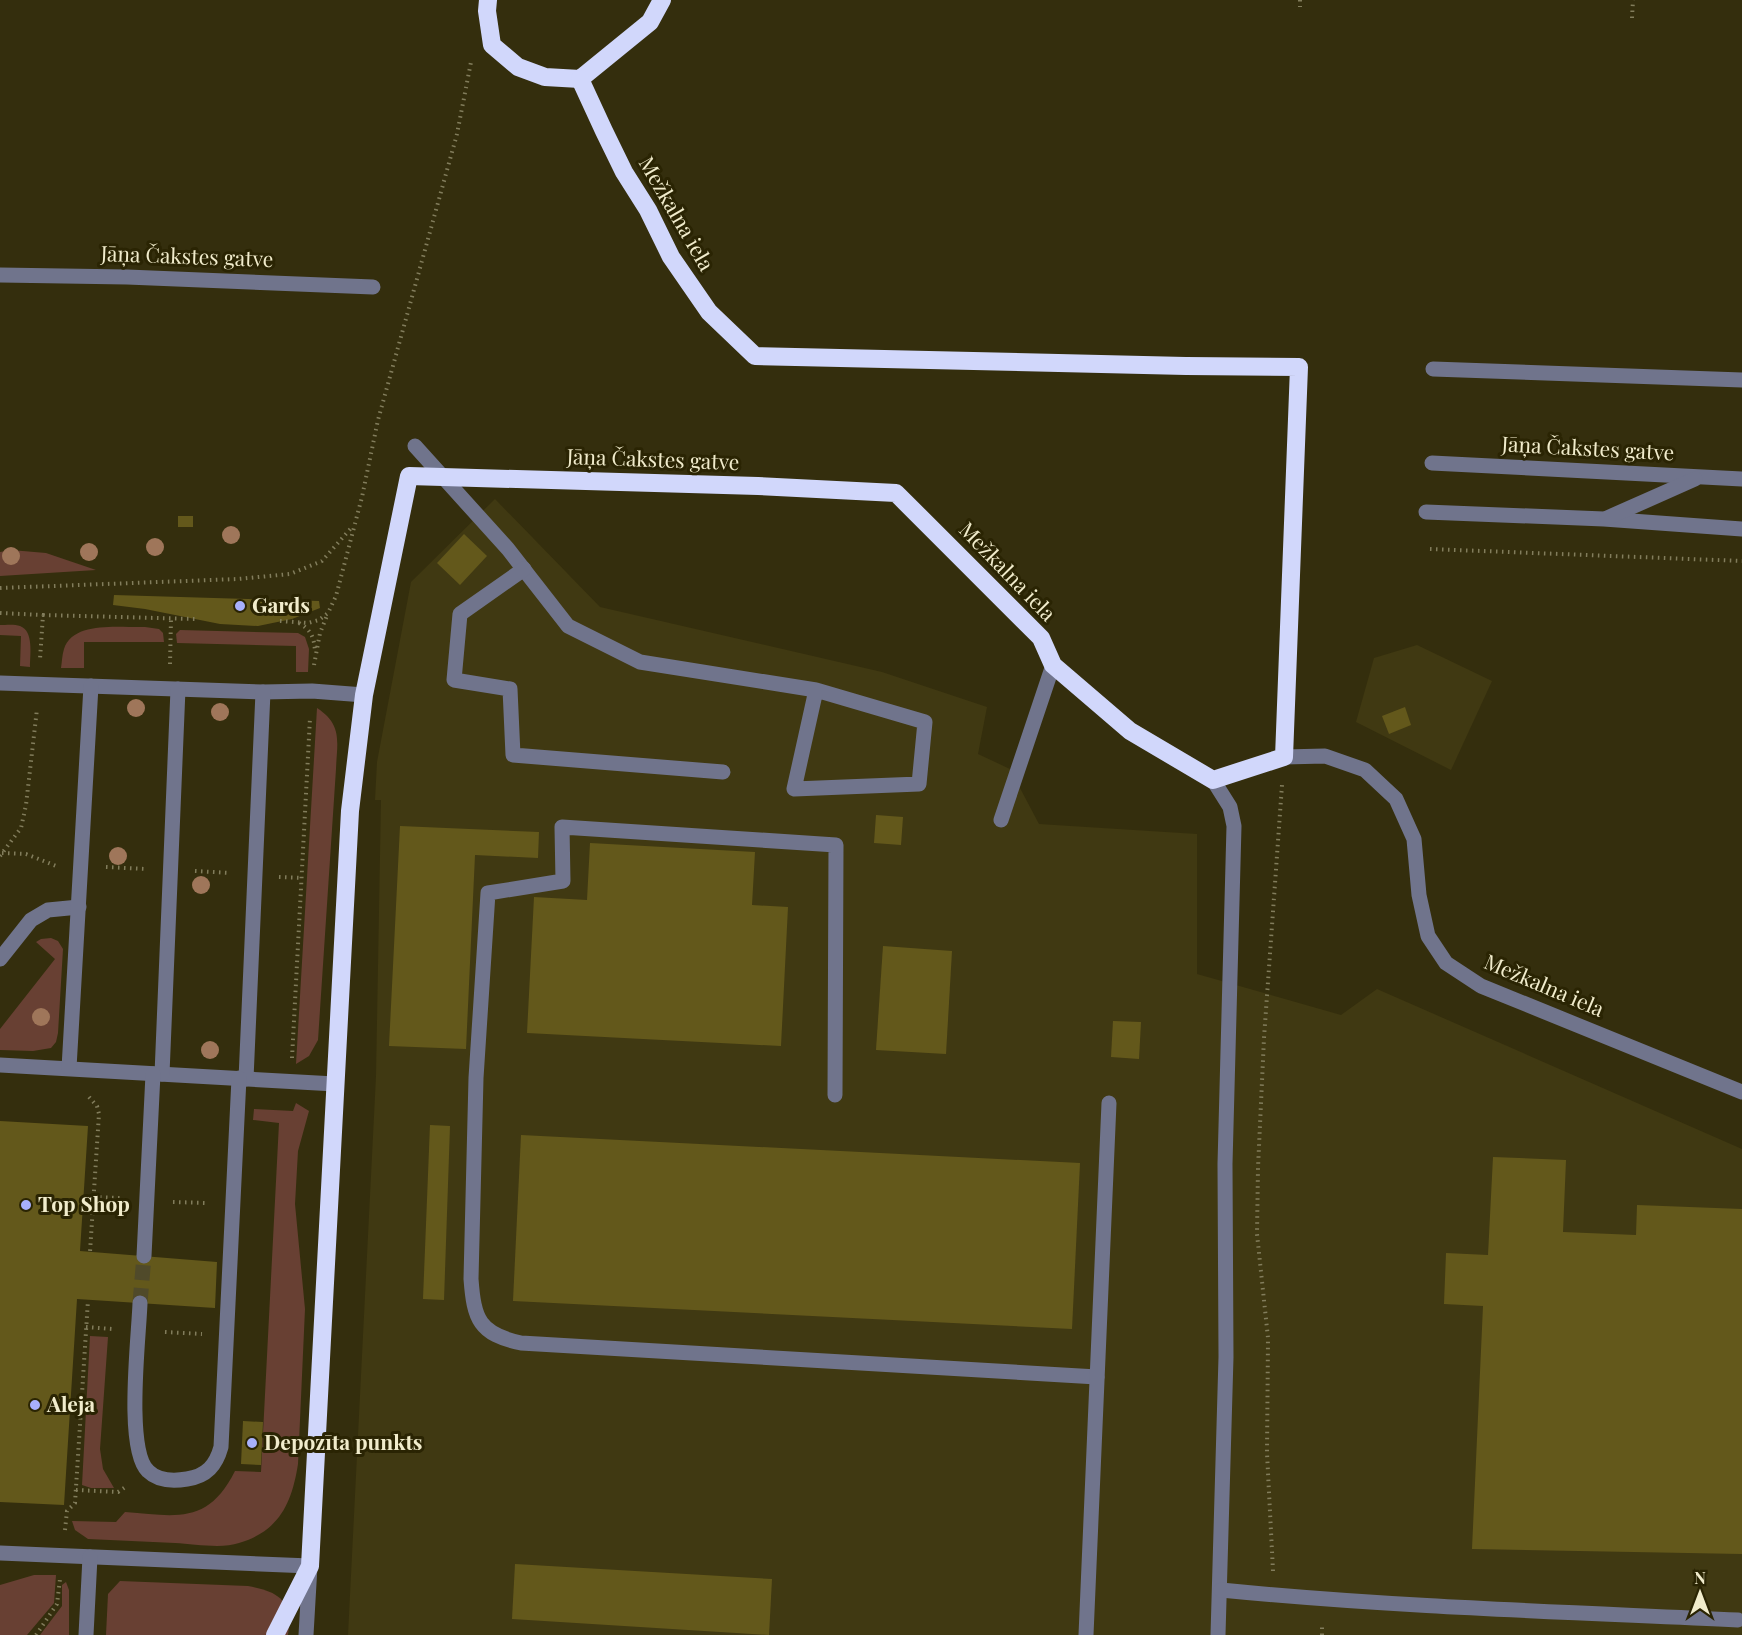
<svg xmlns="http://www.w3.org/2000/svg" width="1742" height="1635" viewBox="0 0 1742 1635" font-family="'Playfair Display',serif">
	<rect width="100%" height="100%" fill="#342e0d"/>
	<!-- built -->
	<g fill="#403912">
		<polygon points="495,499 600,607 882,672 987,707 978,754 1010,769 1039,824 1197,834 1197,974 1341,1015 1377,989 1742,1149 1742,1635 348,1635 376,1076 381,800 375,800 377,762 411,582"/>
		<polygon points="1417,645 1492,681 1451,770 1356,722 1374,658"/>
	</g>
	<!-- green -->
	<g fill="#684033">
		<polygon points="11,550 46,553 96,570 0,576 0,552"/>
		<path d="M0,625C6,625 15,624 20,626C34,631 30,655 30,667L20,666L21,636L0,635Z"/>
		<path d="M145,627L159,629L163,633L164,642H84V668H61C62,662 62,655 64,649C73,620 122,628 145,627Z"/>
		<polygon points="180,630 298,633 305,637 309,649 308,672 296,672 296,646 177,643 176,634"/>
		<path d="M317,708C343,725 337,742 336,769L318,1040L309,1056L296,1064Z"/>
		<polygon points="51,938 58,941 63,949 58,1033 56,1042 51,1048 33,1051 0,1050 0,1029 55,959 36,942 41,939"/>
		<path d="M296,1103L309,1111L298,1151L295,1204L305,1309L298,1464C292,1502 280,1531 239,1543C222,1549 194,1544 175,1543C146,1542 117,1540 88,1539L75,1530L72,1521L116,1522L125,1512C176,1516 208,1525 235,1471L261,1472L279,1123L253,1120L254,1109L293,1111Z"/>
		<polygon points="90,1336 108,1337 100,1449 103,1469 114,1488 91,1488 82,1485"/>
		<polygon points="34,1575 56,1575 54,1603 27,1635 0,1635 0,1585"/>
		<path d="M120,1581L248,1586C279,1592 293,1600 288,1635H106L108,1594Z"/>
		<polygon points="66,1582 69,1590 69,1635 40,1635 62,1606 62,1585"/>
	</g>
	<!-- building -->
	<g fill="#63581b">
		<rect x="178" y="516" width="15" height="11"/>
		<polygon points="464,534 487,556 460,585 437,563"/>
		<polygon points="114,595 319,601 320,608 292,619 258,626 220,624 145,609 113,605"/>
		<polygon points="1405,707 1411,725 1389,734 1382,716"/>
		<polygon points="876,815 903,817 901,845 874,843"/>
		<polygon points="400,826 539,832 538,858 475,855 466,1049 389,1046"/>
		<polygon points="590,843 755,852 752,905 788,907 781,1046 527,1033 534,897 587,900"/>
		<polygon points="883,946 952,951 946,1054 876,1050"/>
		<polygon points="1113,1021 1141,1022 1139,1059 1111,1057"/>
		<polygon points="0,1121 88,1126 80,1251 217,1262 215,1308 77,1299 64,1505 0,1502"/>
		<polygon points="430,1125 450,1126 444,1300 423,1299"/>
		<polygon points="521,1135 1080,1163 1072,1329 513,1301"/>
		<polygon points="1493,1157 1566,1160 1563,1232 1636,1235 1637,1205 1742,1209 1742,1554 1472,1549 1483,1306 1444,1304 1446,1253 1488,1255"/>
		<polygon points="243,1421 263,1422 261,1465 241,1464"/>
		<polygon points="515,1564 772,1579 769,1635 512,1619"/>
	</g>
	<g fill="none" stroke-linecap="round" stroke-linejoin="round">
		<!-- minor-tunnel -->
		<polyline stroke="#504a2a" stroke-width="15" stroke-dasharray="15 8" stroke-linecap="butt" points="140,1303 144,1256"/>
		<!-- path -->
		<g stroke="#827d5c" stroke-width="4" stroke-dasharray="1.5 4.5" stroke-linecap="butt">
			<polyline points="1300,0 1300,7"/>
			<polyline points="1632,18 1633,0"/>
			<polyline points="1430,549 1742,561"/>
			<polyline points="0,588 238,579 290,574 322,561 353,526"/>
			<polyline points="0,613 43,615 40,659"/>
			<polyline points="43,615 195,619"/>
			<polyline points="280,621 308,623 319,620 328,613 336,596 362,497 378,420 457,134 471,62"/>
			<path d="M299,623C311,630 314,637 315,651"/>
			<polyline points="170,664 171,619"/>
			<polyline points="314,665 320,633 328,613"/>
			<polyline points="2,853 26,854 56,866"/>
			<polyline points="0,856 21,828 26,805 37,709"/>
			<polyline points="106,867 146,869"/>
			<polyline points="195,871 230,873"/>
			<polyline points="279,877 302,878"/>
			<polyline points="292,1058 310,718"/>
			<polyline points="89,1097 97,1106 99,1114 90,1252"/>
			<polyline points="94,1197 120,1198"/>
			<polyline points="173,1202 207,1203"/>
			<polyline points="86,1327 112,1329"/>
			<polyline points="165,1332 202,1334"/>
			<polyline points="76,1490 118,1492 127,1486"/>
			<polyline points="65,1530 67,1511 75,1503 88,1300"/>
			<polyline points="1273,1571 1267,1453 1268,1338 1257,1234 1258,1168 1264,1038 1282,785"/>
			<polyline points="36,1635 57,1604 60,1579"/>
			<polyline points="1322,1635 1322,1624"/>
		</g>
		<!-- minor -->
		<g stroke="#70748c" stroke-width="15">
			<polyline points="0,275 127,277 373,287"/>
			<polyline points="1433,369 1742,380"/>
			<polyline points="415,446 508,549 568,626 640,662 816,690 794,789 919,784 925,722 816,690"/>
			<polyline points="1432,463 1742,479"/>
			<polyline points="1426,512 1604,519 1742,529"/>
			<polyline points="1607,518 1695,479"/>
			<polyline points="524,569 460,614 454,680 510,689 513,755 723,772"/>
			<polyline points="0,683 263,692 312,691 364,695"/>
			<polyline points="1284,757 1325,756 1365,770 1396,799 1414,839 1419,895 1428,936 1446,963 1481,986 1742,1092"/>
			<polyline points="1213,780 1230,807 1234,826 1225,1164 1226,1357 1218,1635"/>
			<polyline points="1001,820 1053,665"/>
			<polyline points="0,959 31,920 48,910 79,907"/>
			<polyline points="0,1065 335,1084"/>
			<polyline points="69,1068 91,686"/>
			<polyline points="162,1074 178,689"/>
			<polyline points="246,1079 263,692"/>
			<path d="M835,1095L836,845L562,827L563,881L488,893L476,1078L471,1279C474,1319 479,1334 521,1343L1097,1377"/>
			<polyline points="144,1256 153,1074"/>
			<path d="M140,1303C139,1336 125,1449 148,1471C158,1481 175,1481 187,1479C207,1476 216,1465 221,1447L239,1078"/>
			<polyline points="0,1553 310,1566 306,1635"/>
			<path d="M1221,1590C1392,1607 1566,1612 1738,1620"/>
			<polyline points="86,1635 90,1557"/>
			<polyline points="1086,1635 1109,1103"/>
		</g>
		<!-- highway -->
		<g stroke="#d1d7fb" stroke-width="18">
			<polyline points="488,0 487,11 492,45 518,67 545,77 580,79 650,22 662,0"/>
			<polyline points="275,1635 310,1566 350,811 364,695 409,476 758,486 896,493 1041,638 1053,665 1130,731 1213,780 1284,757 1299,367 1186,366 755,356 709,312 671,257 648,210 624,172 604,131 580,79"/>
		</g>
	</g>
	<!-- trees -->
	<g fill="#9f765a">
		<circle cx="231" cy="535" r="9"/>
		<circle cx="155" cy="547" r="9"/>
		<circle cx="89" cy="552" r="9"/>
		<circle cx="11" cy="556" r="9"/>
		<circle cx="136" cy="708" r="9"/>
		<circle cx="220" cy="712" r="9"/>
		<circle cx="118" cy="856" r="9"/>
		<circle cx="201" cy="885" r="9"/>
		<circle cx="41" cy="1017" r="9"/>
		<circle cx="210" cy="1050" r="9"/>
	</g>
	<!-- markers -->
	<g fill="#a8b0fc" stroke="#2a2403" stroke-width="2">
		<circle cx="240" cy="606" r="6"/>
		<circle cx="26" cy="1205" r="6"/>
		<circle cx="35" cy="1405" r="6"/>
		<circle cx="252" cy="1443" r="6"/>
	</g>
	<g text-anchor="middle" stroke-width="6" stroke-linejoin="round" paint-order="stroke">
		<!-- street labels -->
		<g font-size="21" fill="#f1eccc" stroke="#2a2403">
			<text transform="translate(676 214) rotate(60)" y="7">Mežkalna iela</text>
			<text transform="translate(187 257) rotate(2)" y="7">Jāņa Čakstes gatve</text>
			<text transform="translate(1588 449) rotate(3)" y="7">Jāņa Čakstes gatve</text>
			<text transform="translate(653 460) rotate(2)" y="7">Jāņa Čakstes gatve</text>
			<text transform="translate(1007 572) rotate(46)" y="7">Mežkalna iela</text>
			<text transform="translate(1544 986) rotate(23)" y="7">Mežkalna iela</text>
		</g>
		<!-- poi labels -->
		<g font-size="21" font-weight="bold" fill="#f1eccc" stroke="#2a2403" text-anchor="start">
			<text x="252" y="613">Gards</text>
			<text x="38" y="1212">Top Shop</text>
			<text x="47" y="1412">Aleja</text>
			<text x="264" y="1450">Depozīta punkts</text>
		</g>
	</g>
	<!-- north arrow -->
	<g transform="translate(1700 1593)" stroke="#2a2403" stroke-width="4.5" paint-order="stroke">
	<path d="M0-4.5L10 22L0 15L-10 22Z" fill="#f1eccc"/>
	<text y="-9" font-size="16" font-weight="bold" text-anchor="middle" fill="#f1eccc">N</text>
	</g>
</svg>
